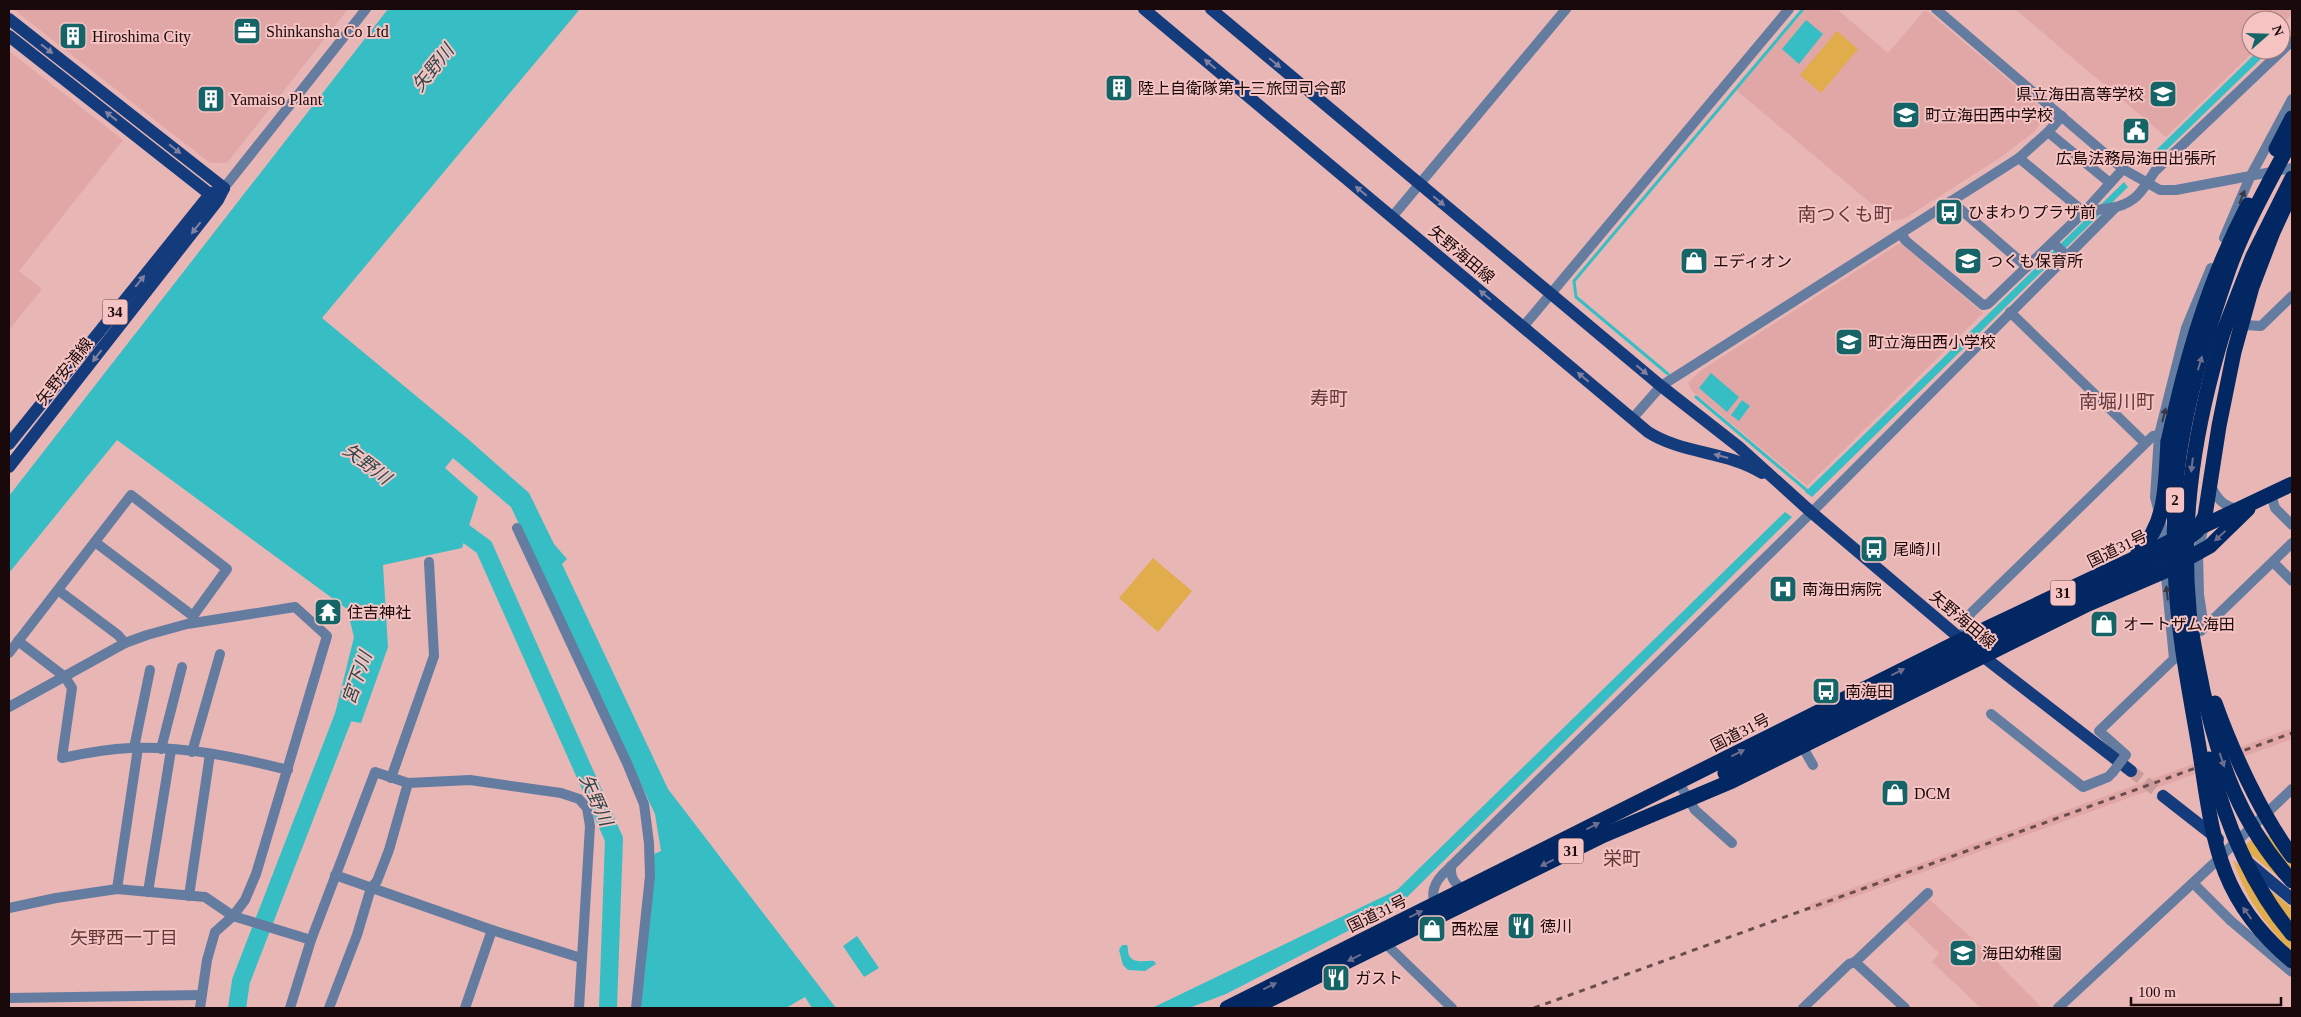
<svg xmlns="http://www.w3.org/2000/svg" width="2301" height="1017" viewBox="0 0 2301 1017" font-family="'Times New Roman','Noto Sans JP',serif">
	<rect width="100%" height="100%" fill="#e8b6b5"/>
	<!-- built -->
	<g fill="#e0a7a6">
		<polygon points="13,9 348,9 227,163 210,163"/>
		<polygon points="1805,9 1837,9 1888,53 1924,11 1927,11 2043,109 2046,112 2045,118 2034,132 2001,157 1904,219 1892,221 1736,90"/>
		<polygon points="2015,9 2292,9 2292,14 2281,25 2281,20 2251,20 2251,50 2255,50 2166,137"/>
		<polygon points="9,51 123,140 19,271 42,289 9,330"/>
		<polygon points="1900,243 1983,313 1807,486 1691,390 1688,383 1700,371"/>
		<polygon points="2292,728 2292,739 1815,911 1809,904"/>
		<polygon points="1928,898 1989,954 2042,1008 1981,1008 1932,962 1939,953 1905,920"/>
	</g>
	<!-- green -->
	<g fill="#e1ac4c">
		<polygon points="1837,31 1858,49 1821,93 1800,75"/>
		<polygon points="1153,558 1192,591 1158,632 1119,598"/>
		<polygon points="2265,835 2272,837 2292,859 2292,888 2243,848 2254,837"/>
		<path d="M2233,860L2292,908V952C2265,925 2245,897 2233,860Z"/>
	</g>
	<!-- water -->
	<g fill="#37bec5">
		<polygon points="388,9 580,9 322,318 468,439 529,493 554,544 567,559 562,564 668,789 836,1008 812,1008 805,997 786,1008 640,1008 654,854 661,851 655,814 511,507 453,458 445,468 478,497 462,548 383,565 388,647 361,723 334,718 354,637 347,609 117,440 9,573 9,496"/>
		<polygon points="1806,20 1823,34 1799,64 1782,49"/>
		<polygon points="2259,50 2270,50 2153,163 2148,158"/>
		<polygon points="2124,182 2128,187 1812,497 1805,492"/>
		<polygon points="1711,373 1739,397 1727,412 1699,388"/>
		<polygon points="1742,400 1750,406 1739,421 1731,415"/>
		<polygon points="1785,512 1792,517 1400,904 1226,994 1189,1008 1152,1008 1397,890"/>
		<polygon points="857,936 879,968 864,977 843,946"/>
		<path d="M1122,945H1127C1129,949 1127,953 1130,957C1136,964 1146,960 1154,961L1156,964L1145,971L1128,970L1123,965L1119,950Z"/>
	</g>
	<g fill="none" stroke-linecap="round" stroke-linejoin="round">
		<!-- stream -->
		<g stroke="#37bec5" stroke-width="3">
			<polyline points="1668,374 1576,297 1574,281 1803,9"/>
			<polyline points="1696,397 1810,493"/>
		</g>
		<!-- river -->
		<g stroke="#37bec5" stroke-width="18">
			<polyline points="447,520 484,547 614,839 608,1008"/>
			<polyline points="237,1008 241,981 351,697"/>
		</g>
		<!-- major-tunnel -->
		<polyline stroke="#c99c9b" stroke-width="12" stroke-dasharray="12 6" stroke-linecap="butt" points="2131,771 2163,796"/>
		<!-- minor -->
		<g stroke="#657ca1" stroke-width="10">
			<polyline points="1936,9 2123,169 2160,190 2176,190 2292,168"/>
			<polyline points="2048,132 2110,183"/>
			<polyline points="2019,158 2084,212 2116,207"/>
			<polyline points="224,188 366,9"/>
			<polyline points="1951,201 2027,267"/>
			<polyline points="1392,217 1566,9"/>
			<polyline points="1901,234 1906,241 1983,305 1988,304 2084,212 2123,169"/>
			<polyline points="2224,238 2250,177 2292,99"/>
			<polyline points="2053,243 2067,256"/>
			<polyline points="2010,312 2145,443"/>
			<polyline points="2245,325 2261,326 2292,296"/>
			<polyline points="1523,327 1789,9"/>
			<polyline points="1632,419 1661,386 2019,158 2048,132 2062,116"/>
			<path d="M2211,486C2217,499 2224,507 2239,509"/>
			<polyline points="2271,494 2275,508 2292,525"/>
			<polyline points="2204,525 2198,553 2199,595 2204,627"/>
			<polyline points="517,528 627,763 644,804 649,843 650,876 636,1008"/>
			<polyline points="95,542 193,616"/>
			<polyline points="2165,549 2160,517 2155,497 2159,435 2186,328 2211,268"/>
			<polyline points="2274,563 2292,581"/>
			<polyline points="2165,566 2174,659"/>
			<polyline points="58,590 118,635 125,643"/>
			<polyline points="2201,631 2292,543"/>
			<polyline points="1962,640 1968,617 1972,612 2153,436 2159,435"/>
			<path d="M18,641L65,677L72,688L62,758C85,753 108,749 131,748C184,746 237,757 288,770"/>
			<polyline points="9,653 131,495 227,569 193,616 194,623"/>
			<polyline points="9,707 125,643 147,635 187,624 295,607 327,636 256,874 245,900 233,916 215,932 207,960 200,1008"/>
			<polyline points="1991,714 2083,787 2108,777 2113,772"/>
			<polyline points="1802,746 1813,765"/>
			<polyline points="134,748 150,670"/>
			<polyline points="161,749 182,667"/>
			<polyline points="192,752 220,654"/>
			<polyline points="2125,756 2126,755 2099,731 2177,656"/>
			<polyline points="391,778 434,656 429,562"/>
			<polyline points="1679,783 1695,810 1732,843"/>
			<polyline points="2236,842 2292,789"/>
			<path d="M1451,866C1450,878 1455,885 1465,890"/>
			<polyline points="335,875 492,930 581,958"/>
			<polyline points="2193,883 2231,921 2292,972"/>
			<polyline points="117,889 138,748"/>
			<polyline points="148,892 171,750"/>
			<polyline points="189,896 210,754"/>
			<polyline points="9,908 56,898 117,889 205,897 233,916 311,940"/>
			<path d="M1437,909C1431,896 1432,886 1442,875L1818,506L2116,207C2138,201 2143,189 2155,171L2292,41"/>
			<polyline points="1385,943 1452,1008"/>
			<polyline points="1855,962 1928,893"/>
			<polyline points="9,998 202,995"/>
			<polyline points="290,1008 311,940 375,772 408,783 470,780 561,793 579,799 587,808 590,826 579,1008"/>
			<polyline points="329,1008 357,935 371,888 377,881 389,850 408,783"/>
			<polyline points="465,1008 492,930"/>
			<polyline points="1803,1008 1849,964 1855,962 1905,1008"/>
			<polyline points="2058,1008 2224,854"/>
		</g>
		<!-- major -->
		<g stroke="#143c7d" stroke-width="12">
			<path d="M1144,9L1648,432C1682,454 1727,451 1762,473"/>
			<polyline points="1211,9 1661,386 1739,447 1811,512 1962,640 2131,771"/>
			<polyline points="9,19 224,188"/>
			<polyline points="9,36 216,199"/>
			<polyline points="9,444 210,194 224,188"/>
			<polyline points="9,467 218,200 224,188"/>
			<polyline points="2163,796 2218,839"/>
			<polyline points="2246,861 2292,899"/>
		</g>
		<!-- highway -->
		<g stroke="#022762" stroke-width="15">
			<polyline points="2223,333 2253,256 2292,178"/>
			<path d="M2138,552C2168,523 2165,482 2168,442"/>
			<polyline points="1725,773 1766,752"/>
			<polyline points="1227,1008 1962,640 2292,484"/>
			<polyline points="1253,1008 1604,835 1732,781 2088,604 2165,571 2210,546 2248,509"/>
		</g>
		<!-- rail -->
		<polyline stroke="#6b4d4d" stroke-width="3" stroke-dasharray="6 6" stroke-linecap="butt" points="1534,1008 2292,733"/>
		<!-- minor-bridge -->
		<g stroke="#657ca1" stroke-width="10">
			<polyline points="2113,772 2125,756"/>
			<polyline points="2224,853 2236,842"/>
		</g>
		<!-- highway-bridge -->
		<g stroke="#022762" stroke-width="15">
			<path d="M2292,139C2270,181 2245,224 2229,269C2210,323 2192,381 2182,438C2173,486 2173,537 2176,586C2179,640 2190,694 2199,747C2213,837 2216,898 2292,961"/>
			<polyline points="2276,149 2292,118"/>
			<path d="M2223,333C2196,423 2180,514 2189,609C2191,637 2198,664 2203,691C2220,766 2240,823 2292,881"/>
			<path d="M2168,442C2186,359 2208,281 2248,205"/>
			<path d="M2215,703C2232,751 2262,816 2292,856"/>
			<polyline points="1766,752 2170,552 2197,531 2205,516 2219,426 2234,352 2252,287 2273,232 2292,191"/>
			<path d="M2209,759C2225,822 2251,885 2292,934"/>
		</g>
	</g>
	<!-- one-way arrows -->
	<defs><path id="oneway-solid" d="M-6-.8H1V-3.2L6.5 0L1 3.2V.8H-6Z" transform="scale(1.25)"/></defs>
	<g fill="#8480a0">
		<use href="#oneway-solid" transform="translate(47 49) rotate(38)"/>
		<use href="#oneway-solid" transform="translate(1275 63) rotate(40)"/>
		<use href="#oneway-solid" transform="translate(1210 64) rotate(-140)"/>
		<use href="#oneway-solid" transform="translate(111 116) rotate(-142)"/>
		<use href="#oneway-solid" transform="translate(175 149) rotate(38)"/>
		<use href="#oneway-solid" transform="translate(1361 191) rotate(-140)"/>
		<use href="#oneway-solid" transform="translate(1439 201) rotate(40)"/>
		<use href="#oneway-solid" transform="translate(196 228) rotate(128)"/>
		<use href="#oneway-solid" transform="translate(140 281) rotate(-51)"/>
		<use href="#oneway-solid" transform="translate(1485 295) rotate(-140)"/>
		<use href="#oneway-solid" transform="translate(97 356) rotate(128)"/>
		<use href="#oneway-solid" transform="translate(1642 370) rotate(40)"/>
		<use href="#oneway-solid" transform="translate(1583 377) rotate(-140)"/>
		<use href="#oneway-solid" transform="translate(1721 456) rotate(-165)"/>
	</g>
	<g fill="#383746">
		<use href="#oneway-solid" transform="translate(2242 197) rotate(-67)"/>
		<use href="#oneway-solid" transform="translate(2164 415) rotate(-76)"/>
		<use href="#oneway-solid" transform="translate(2167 593) rotate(-96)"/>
	</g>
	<g fill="#6f6d8d">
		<use href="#oneway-solid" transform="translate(2200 363) rotate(-73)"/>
		<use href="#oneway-solid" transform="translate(2192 465) rotate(97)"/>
		<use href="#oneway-solid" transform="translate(2220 536) rotate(137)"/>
		<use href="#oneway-solid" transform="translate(1898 672) rotate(-27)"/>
		<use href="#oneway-solid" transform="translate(1738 753) rotate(-27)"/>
		<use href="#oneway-solid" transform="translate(2222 760) rotate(71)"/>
		<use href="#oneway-solid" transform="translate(1593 826) rotate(-27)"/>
		<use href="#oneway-solid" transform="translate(1547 863) rotate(154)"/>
		<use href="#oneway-solid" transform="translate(2247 913) rotate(-126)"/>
		<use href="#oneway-solid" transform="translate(1416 914) rotate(-26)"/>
		<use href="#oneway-solid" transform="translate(1354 958) rotate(154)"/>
		<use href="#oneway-solid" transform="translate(1270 986) rotate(-26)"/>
	</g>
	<!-- icons -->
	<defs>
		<symbol id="office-square" viewBox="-11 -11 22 22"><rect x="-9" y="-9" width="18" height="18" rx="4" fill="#156468" stroke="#f5c3c2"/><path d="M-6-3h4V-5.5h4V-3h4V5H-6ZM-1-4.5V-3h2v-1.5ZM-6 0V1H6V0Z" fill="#fff"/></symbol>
		<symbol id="building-square" viewBox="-11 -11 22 22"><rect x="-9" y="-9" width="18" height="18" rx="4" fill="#156468" stroke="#f5c3c2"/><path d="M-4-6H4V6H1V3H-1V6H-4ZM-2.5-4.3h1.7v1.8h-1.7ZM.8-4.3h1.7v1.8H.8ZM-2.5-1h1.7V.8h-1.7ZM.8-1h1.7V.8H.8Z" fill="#fff"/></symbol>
		<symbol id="school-square" viewBox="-11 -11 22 22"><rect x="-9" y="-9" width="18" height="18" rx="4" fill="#156468" stroke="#f5c3c2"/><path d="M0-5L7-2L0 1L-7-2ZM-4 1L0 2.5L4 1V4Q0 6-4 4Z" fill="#fff"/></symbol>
		<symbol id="civic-square" viewBox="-11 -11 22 22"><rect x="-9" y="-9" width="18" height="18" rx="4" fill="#156468" stroke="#f5c3c2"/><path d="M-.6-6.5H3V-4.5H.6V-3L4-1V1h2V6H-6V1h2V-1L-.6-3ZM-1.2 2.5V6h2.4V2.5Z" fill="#fff"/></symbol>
		<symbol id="bus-square" viewBox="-11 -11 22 22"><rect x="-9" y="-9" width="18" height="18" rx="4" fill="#156468" stroke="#f5c3c2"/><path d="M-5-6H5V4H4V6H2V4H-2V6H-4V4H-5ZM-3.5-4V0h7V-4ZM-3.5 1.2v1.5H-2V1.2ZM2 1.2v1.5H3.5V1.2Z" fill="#fff"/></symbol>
		<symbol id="shop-square" viewBox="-11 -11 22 22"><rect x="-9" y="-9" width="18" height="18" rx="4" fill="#156468" stroke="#f5c3c2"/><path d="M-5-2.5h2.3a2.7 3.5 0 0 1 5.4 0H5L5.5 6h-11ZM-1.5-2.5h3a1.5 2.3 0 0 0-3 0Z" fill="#fff"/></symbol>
		<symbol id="hospital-square" viewBox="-11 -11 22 22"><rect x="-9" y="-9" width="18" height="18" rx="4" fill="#156468" stroke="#f5c3c2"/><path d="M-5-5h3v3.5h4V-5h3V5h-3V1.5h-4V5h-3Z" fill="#fff"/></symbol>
		<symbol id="temple-square" viewBox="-11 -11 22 22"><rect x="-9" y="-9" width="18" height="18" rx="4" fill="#156468" stroke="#f5c3c2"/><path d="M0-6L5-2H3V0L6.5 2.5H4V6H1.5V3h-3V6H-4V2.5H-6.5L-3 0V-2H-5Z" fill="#fff"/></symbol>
		<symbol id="restaurant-square" viewBox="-11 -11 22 22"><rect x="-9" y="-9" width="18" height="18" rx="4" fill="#156468" stroke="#f5c3c2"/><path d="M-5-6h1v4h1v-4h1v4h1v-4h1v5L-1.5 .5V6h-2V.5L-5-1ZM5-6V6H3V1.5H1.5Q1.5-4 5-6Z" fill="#fff"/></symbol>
	</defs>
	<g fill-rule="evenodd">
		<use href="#office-square" x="231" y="15" width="32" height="32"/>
		<use href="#building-square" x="57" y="20" width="32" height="32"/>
		<use href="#building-square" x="1103" y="72" width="32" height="32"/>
		<use href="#school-square" x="2147" y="78" width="32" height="32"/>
		<use href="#building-square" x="195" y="83" width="32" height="32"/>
		<use href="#school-square" x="1890" y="99" width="32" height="32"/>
		<use href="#civic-square" x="2120" y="115" width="32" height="32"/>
		<use href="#bus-square" x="1933" y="196" width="32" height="32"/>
		<use href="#shop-square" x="1678" y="245" width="32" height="32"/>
		<use href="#school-square" x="1952" y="245" width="32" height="32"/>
		<use href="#school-square" x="1833" y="326" width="32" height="32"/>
		<use href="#bus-square" x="1858" y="533" width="32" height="32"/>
		<use href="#hospital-square" x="1767" y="573" width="32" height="32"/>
		<use href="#temple-square" x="312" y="596" width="32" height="32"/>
		<use href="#shop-square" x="2088" y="608" width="32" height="32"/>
		<use href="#bus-square" x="1810" y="675" width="32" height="32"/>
		<use href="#shop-square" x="1879" y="777" width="32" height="32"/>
		<use href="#restaurant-square" x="1505" y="910" width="32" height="32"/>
		<use href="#shop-square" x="1416" y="913" width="32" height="32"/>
		<use href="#school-square" x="1947" y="937" width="32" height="32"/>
		<use href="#restaurant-square" x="1320" y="962" width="32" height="32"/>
	</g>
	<g text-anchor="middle" stroke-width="4" stroke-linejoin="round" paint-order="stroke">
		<!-- shield labels -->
		<g fill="#f5c3c2" stroke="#5c4141" stroke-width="1">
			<rect x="102.5" y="299.5" width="25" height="25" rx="4"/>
			<rect x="2166" y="487.5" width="18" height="25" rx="4"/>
			<rect x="2050.5" y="580.5" width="25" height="25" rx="4"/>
			<rect x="1558.5" y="838.5" width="25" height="25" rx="4"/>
		</g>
		<g font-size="15" font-weight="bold" fill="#1a090a">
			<text x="115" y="317">34</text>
			<text x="2175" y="505">2</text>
			<text x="2063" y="598">31</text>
			<text x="1571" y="856">31</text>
		</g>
		<!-- poi labels -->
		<g font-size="16" fill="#1a090a" stroke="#f5c3c2" text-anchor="start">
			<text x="266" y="37">Shinkansha Co Ltd</text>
			<text x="92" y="42">Hiroshima City</text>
			<text x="1138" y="94">陸上自衛隊第十三旅団司令部</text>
			<text x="2144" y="100" text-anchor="end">県立海田高等学校</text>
			<text x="230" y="105">Yamaiso Plant</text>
			<text x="1925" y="121">町立海田西中学校</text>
			<text x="2136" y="164" text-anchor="middle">広島法務局海田出張所</text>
			<text x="1968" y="218">ひまわりプラザ前</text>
			<text x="1713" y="267">エディオン</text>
			<text x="1987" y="267">つくも保育所</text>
			<text x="1868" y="348">町立海田西小学校</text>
			<text x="1893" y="555">尾崎川</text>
			<text x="1802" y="595">南海田病院</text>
			<text x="347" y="618">住吉神社</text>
			<text x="2123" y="630">オートザム海田</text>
			<text x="1845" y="697">南海田</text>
			<text x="1914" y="799">DCM</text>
			<text x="1540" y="932">徳川</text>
			<text x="1451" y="935">西松屋</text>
			<text x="1982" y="959">海田幼稚園</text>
			<text x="1355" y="984">ガスト</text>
		</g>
		<!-- street labels -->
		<g font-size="16" fill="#1a090a" stroke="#f5c3c2">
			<text transform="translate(1462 254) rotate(40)" y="6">矢野海田線</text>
			<text transform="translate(64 371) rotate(-52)" y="6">矢野安浦線</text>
			<text transform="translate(2117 548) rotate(-26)" y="6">国道31号</text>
			<text transform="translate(1963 619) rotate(40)" y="6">矢野海田線</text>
			<text transform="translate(1740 732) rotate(-27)" y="6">国道31号</text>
			<text transform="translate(1377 913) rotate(-26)" y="6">国道31号</text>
		</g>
		<!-- water labels -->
		<g font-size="18" font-style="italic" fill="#2c484a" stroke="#f5c3c2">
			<text transform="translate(433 68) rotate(-51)" y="6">矢野川</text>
			<text transform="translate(367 464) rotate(37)" y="6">矢野川</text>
			<text transform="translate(357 678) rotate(-70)" y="6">宮下川</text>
			<text transform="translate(596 800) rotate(66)" y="6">矢野川</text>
		</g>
		<!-- neighbourhood labels -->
		<g font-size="18" fill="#623a3a" stroke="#f5c3c2">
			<text x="124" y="944">矢野西一丁目</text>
		</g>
		<!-- quarter labels -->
		<g font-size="19" fill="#623a3a" stroke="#f5c3c2">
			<text x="1845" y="221">南つくも町</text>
			<text x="1329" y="405">寿町</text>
			<text x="2117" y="408">南堀川町</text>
			<text x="1622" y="865">栄町</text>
		</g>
	</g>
	<!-- border -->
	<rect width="2301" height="1017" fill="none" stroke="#1a090a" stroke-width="20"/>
	<!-- north arrow -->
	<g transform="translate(2266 35) rotate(70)"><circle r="24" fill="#f5c3c2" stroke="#9d7978"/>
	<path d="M0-4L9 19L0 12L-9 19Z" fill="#156468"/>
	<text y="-8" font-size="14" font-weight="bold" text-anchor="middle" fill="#1a090a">N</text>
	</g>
	<!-- scale -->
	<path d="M2131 997v8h150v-8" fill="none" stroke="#1a090a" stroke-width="2.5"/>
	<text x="2138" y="997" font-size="15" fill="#1a090a" stroke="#f5c3c2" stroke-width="4" paint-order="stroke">100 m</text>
</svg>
